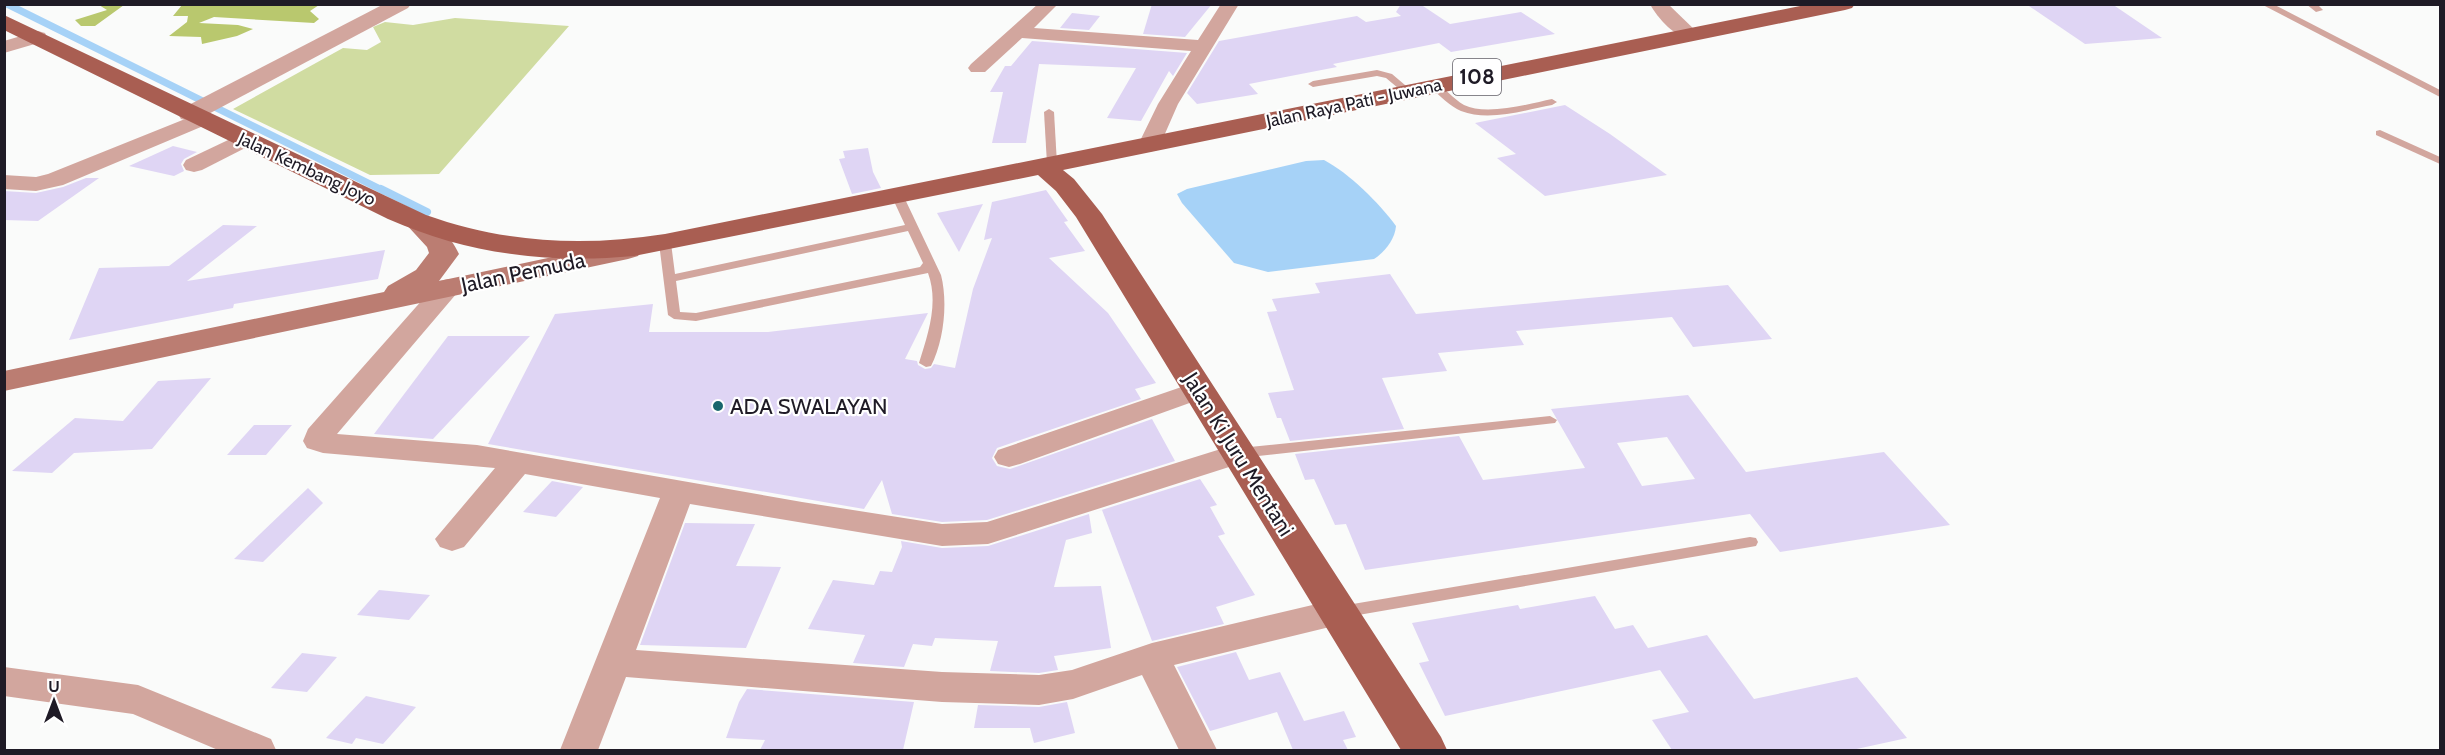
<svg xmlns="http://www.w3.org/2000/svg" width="2445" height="755" viewBox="0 0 2445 755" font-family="Cabin,sans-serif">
	<rect width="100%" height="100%" fill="#fafbfa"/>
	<!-- green -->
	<polygon fill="#d0dca1" points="455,18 569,26 439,174 370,175 233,109 343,48 367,50 381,42 373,27 385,22 413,25"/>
	<!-- forest -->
	<g fill="#b9c86e">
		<polygon points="99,5 124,5 95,26 81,26 75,20 107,10"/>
		<polygon points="182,5 319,5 310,11 319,19 314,23 214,17 199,23 238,25 253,29 237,36 202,44 201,37 169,36 187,22 188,16 173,16"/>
	</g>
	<!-- water -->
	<path fill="#a6d2f7" d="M1324,160C1349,173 1379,203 1396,226C1395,239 1385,252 1374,259L1268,272L1234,263L1182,203L1177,194L1187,189L1306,161Z"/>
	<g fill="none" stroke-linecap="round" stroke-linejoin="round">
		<!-- stream-far1 -->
		<polyline stroke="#a6d2f7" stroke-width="7" points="7,4 384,191"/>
		<!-- stream -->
		<polyline stroke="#a6d2f7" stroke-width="8" points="381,189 427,212"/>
	</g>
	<!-- building -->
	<g fill="#dfd5f4" fill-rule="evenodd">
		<polygon points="1152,4 1212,4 1185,37 1143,34"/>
		<polygon points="1401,4 1420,4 1450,24 1521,12 1555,34 1451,52 1439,43 1333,64 1337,67 1249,84 1258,94 1197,104 1187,93 1219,41 1357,16 1366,22 1401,16 1396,12"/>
		<polygon points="2026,4 2112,4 2162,38 2085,44"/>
		<polygon points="1072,13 1100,16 1089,30 1060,28"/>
		<polygon points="1032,41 1187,53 1173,76 1169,71 1141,121 1107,118 1136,68 1039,64 1026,143 992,143 1003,92 990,92 1005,66 1011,66"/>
		<polygon points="1565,105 1610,134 1667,175 1545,196 1497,158 1516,154 1475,123"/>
		<polygon points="173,146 197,152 184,159 181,164 184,171 174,176 129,166"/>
		<polygon points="868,148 873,172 881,188 852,194 839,159 845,158 843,151"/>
		<polygon points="86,178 99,178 38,221 4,220 4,191 36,193 63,187"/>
		<polygon points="1046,190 1068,221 1064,222 1085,251 1049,258 1108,313 1156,383 1135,389 1141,399 997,448 992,458 997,466 1010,469 1152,419 1175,461 987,520 942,522 892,514 882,480 864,509 488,444 555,314 653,304 649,332 768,332 928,313 905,359 917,361 918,365 925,369 931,368 934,364 955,368 973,289 992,238 984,240 992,202"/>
		<polygon points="983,204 959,252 937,213"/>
		<polygon points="223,225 257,226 187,281 385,250 378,279 234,304 233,308 69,340 99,268 169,266"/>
		<polygon points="1390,274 1416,314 1728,285 1772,339 1693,347 1672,317 1516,331 1524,345 1438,353 1447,371 1382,378 1404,429 1290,441 1281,418 1277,418 1268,393 1294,390 1267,312 1277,311 1272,299 1320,293 1315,283"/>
		<polygon points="448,336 530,336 433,439 374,434"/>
		<polygon points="211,378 152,449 74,453 52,473 12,471 75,418 123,421 158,381"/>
		<path d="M1688,395L1746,472L1884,452L1950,525L1780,552L1750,514L1365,570L1346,524L1335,525L1314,479L1305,480L1295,454L1459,436L1483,480L1585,468L1551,409ZM1667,437L1695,479L1642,486L1617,443Z"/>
		<polygon points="254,425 292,425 266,455 227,455"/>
		<polygon points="1200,479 1217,505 1210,507 1225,534 1218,536 1255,595 1216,607 1224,624 1152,641 1102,510 1092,513"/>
		<polygon points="552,481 583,487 556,517 523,512"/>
		<polygon points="308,488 323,503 263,562 234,559"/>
		<polygon points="1089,514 1092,533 1066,540 1054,587 1101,586 1111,648 1054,656 1058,670 1039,673 990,671 998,641 935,638 932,646 913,644 904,667 853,663 865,635 808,629 833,580 874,585 880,571 892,572 902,547 901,541 942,548 988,546"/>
		<polygon points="685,523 755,524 736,566 781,567 746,648 640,645"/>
		<polygon points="379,590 430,595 409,620 357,615"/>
		<polygon points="1595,596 1615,629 1633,625 1648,648 1707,635 1754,699 1857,677 1907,738 1852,750 1672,750 1652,720 1689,712 1660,670 1445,716 1419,663 1429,661 1412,623 1518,605 1520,609"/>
		<polygon points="1236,652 1249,680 1280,672 1304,721 1344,711 1356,737 1343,740 1348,750 1293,750 1277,712 1210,731 1177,667"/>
		<polygon points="302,653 337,657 307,692 271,688"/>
		<polygon points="747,689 914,702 903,750 760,750 765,740 726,738 739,702"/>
		<polygon points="366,696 416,707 383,744 356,738 352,744 326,738"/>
		<polygon points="1067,702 1075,733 1034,743 1030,728 974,728 978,705 1039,707"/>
	</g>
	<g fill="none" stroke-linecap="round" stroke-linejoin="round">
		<!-- service -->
		<g fill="#d2a69e" fill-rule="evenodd">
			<polygon points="2261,4 2273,4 2440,90 2440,97"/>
			<polygon points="2306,4 2317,4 2323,10 2316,12"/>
			<polygon points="1377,70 1392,74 1412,91 1404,93 1386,78 1377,76 1313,87 1308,84 1313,81"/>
			<path d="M1434,83C1445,87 1453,99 1464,105C1486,116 1529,104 1552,99L1557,102L1552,105C1525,110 1489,122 1461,111C1450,106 1440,96 1431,88V84Z"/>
			<polygon points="1049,109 1054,112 1057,164 1052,167 1047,164 1044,112"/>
			<polygon points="2380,130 2440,157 2440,164 2376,135 2376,131"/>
			<path d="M898,194L904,197L941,275C948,302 944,341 931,366L926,367L919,363C928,334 939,303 928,273L696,321L674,319L668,315L659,243L661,241L665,239L671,243L675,274L905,225L892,197ZM908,231L923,263L920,267L696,313L680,312L676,281Z"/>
			<polygon points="1550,416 1557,420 1555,423 1240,458 1233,453 1240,448"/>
			<polygon points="1750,537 1756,538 1758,542 1756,546 1341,618 1335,616 1333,612 1335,608 1341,606"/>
		</g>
		<!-- minor -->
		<g fill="#d2a69e" fill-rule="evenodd">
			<polygon points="1038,4 1058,4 1034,28 1198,40 1221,4 1239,4 1178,104 1160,145 1157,150 1149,152 1141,150 1138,145 1158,104 1191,51 1022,38 985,72 971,72 968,68 971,64"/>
			<path d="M1650,4H1668L1699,34L1697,38C1679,43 1658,19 1650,4Z"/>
			<polygon points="38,31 45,33 47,37 45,41 4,53 4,41"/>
			<polygon points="200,113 208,114 211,119 208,124 63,185 36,191 4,189 4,175 36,177 48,174"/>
			<polygon points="245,132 253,134 256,139 253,144 202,170 194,172 186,170 183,165 186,160"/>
			<polygon points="448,279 457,281 461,287 457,293 337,434 477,445 802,502 942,524 987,522 1240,443 1251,446 1255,453 1251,460 988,544 942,546 690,504 636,650 942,672 1039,675 1072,670 1152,643 1338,599 1350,603 1356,612 1350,621 1338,625 1174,665 1217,750 1179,750 1142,675 1073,699 1039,705 942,702 626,677 598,750 560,750 660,498 525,474 464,547 452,551 440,547 435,539 495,468 323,453 307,448 303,441 308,429 439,281"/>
			<polygon points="1199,381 1209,384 1213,390 1209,396 1020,464 1009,467 998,464 994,457 998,450"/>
			<polygon points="4,667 138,685 271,739 276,750 218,750 133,714 4,696"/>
		</g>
		<!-- tertiary -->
		<polygon fill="#d2a69e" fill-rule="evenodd" points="384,4 411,4 408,8 199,119 190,121 181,119 178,114 181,109"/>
		<!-- secondary -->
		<path fill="#bb7d72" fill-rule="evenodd" d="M417,213C435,217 451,237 459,254L439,281L628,241L638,244L642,250L638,256L628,259L4,391V371L384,292L388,286L416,270L429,253L427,247L403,221L407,215Z"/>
		<!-- primary -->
		<path fill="#a95e52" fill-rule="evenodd" d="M1810,4H1855L1852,8L1845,10L1063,170L1074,179L1102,214L1441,737L1447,750H1401L1076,217L1056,191L1038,175L634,256C548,264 467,254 388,219L4,30V15L426,215C505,243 582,247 665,234Z"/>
	</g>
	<!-- markers -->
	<circle fill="#19666d" stroke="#fff" stroke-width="2" cx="718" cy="406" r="6"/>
	<g text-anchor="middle" stroke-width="4.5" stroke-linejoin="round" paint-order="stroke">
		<!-- far-street labels -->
		<g font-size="18" fill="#1f1b26" stroke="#fff">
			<text transform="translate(1354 103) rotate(-12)" y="6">Jalan Raya Pati - Juwana</text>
			<text transform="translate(307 169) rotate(25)" y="6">Jalan Kembang Joyo</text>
		</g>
		<!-- shield labels -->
		<rect fill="#fff" stroke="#625f67" stroke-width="1.5" x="1453" y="59" width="48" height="36" rx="4.5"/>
		<g font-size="21" font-weight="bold" fill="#1f1b26">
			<text x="1477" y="84">108</text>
		</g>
		<!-- street labels -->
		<g font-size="22" fill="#1f1b26" stroke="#fff">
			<text transform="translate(523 272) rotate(-12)" y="8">Jalan Pemuda</text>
			<text transform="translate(1239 454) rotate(58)" y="8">Jalan Ki Juru Mentani</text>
		</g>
		<!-- poi labels -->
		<g font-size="22" fill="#1f1b26" stroke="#fff" text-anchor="start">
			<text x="730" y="414">ADA SWALAYAN</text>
		</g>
	</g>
	<!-- border -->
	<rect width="2445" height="755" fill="none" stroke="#1f1b26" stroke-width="12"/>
	<!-- north arrow -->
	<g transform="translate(54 701)" stroke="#ffffff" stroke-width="4.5" paint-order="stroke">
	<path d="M0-4.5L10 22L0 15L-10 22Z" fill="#1f1b26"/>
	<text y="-9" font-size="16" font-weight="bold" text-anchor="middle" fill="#1f1b26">U</text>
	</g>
</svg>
